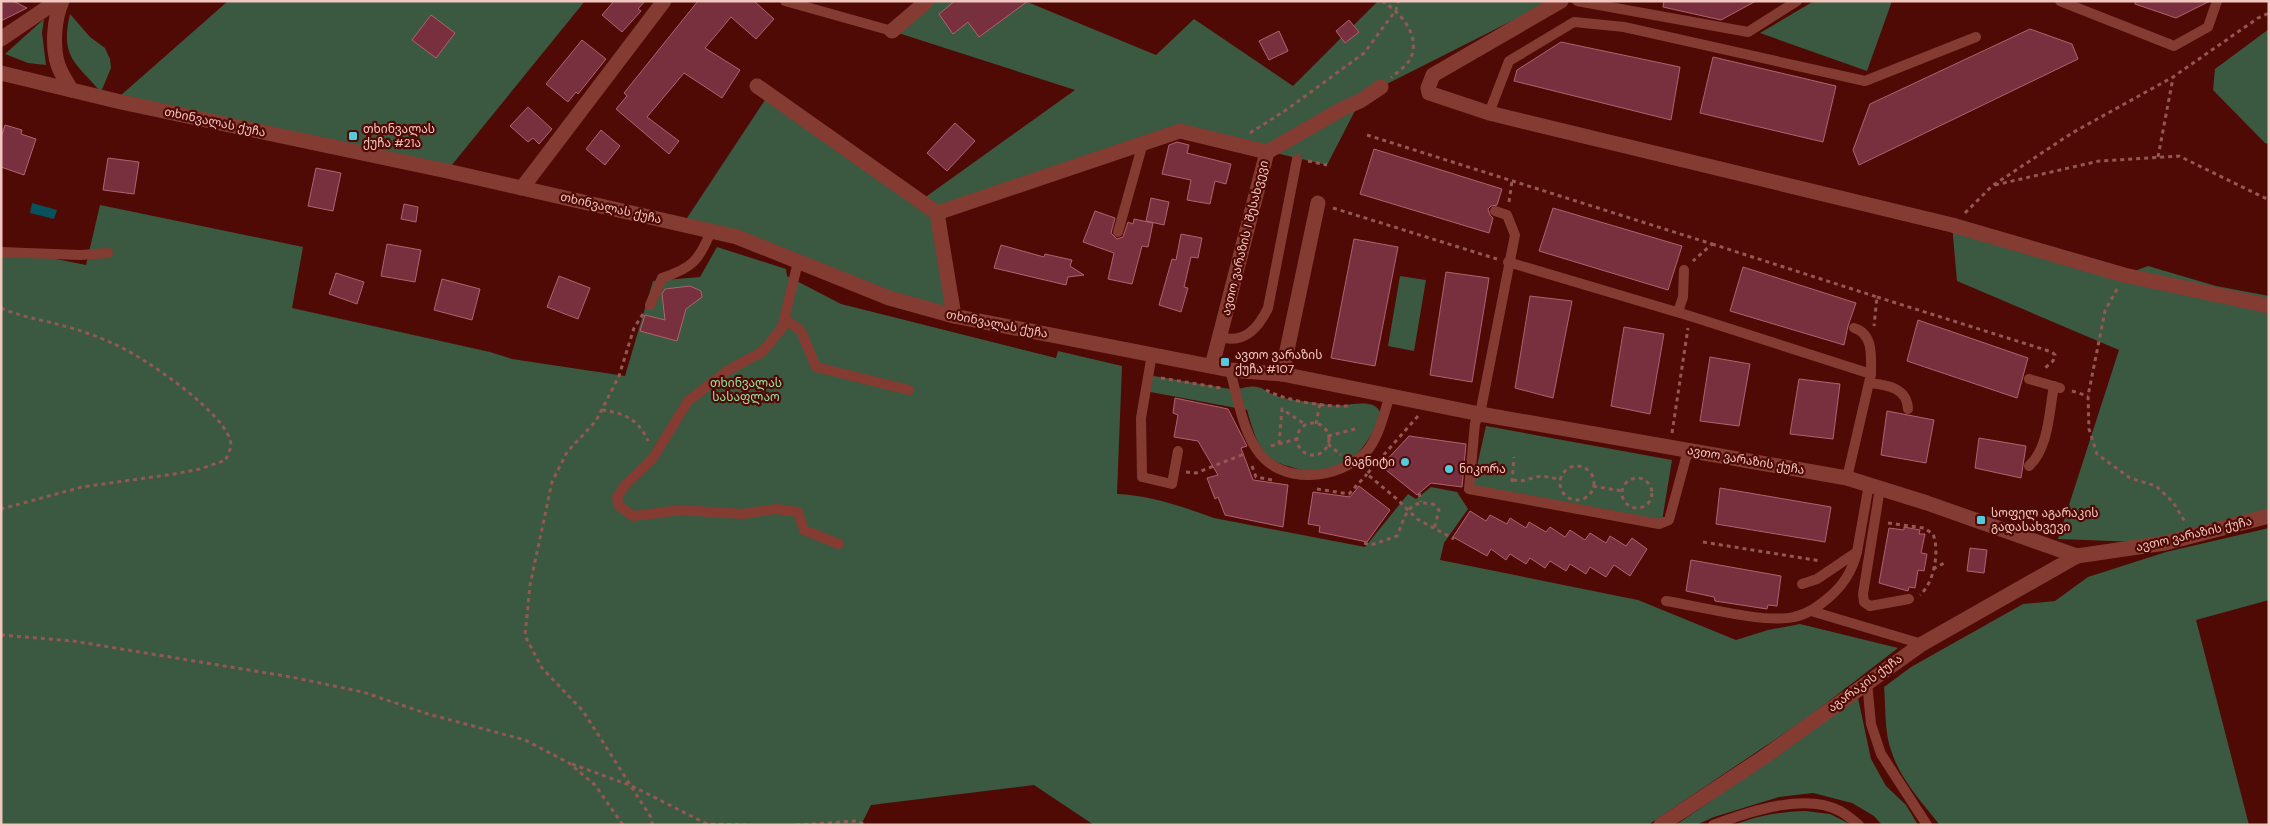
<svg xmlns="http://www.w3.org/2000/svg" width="2270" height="826" viewBox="0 0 2270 826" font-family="'DM Sans','Noto Sans Georgian',sans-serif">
	<rect width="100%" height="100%" fill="#4f0a05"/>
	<!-- green -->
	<g fill="#3a5940">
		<polygon points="228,1 585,1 447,171 120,96"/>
		<polygon points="927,1 1025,1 1156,55 1194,19 1293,86 1378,1 1551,1 1375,90 1360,101 1327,165 1180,131 937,213 954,316 683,224 769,94 920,201 1075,90 892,31"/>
		<polygon points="1814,1 1892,1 1867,71 1760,33"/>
		<path d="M70,14L90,37L105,48L110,59L111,68L101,92C75,62 60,57 70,14Z"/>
		<polygon points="44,19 42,33 46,65 28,63 5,54"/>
		<polygon points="2269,29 2269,144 2265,143 2213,90 2215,69"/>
		<path d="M100,205L303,247L292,308L490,352L512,359L625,376L653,281L700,277L717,247L786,269L787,276L841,304L1056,358L1058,351L1122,366L1117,494C1149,495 1184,507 1214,518L1365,547L1408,494L1416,499L1431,487L1457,492L1468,509L1444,543L1440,560L1638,600L1736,640L1768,630L1800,624L1898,648L1807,718L1648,825H1094L1034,785L871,805L861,825H1V248L86,265Z"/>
		<polygon points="1952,225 2124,275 2148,266 2216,286 2269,296 2269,516 2165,543 2058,539 2119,350 1957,281"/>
		<polygon points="1400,276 1426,280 1414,351 1388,346"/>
		<path d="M1148,375L1236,390C1264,381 1260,392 1283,398C1298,401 1314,402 1329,405C1347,408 1374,395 1381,414C1367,451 1341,480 1298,469C1288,466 1278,464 1270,458C1256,446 1252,426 1247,410L1145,391Z"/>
		<polygon points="1486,426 1672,460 1662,521 1472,488"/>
		<path d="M2269,528V600L2196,620L2249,825H1940C1923,804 1901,780 1892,753C1884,733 1886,708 1884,687L1911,667L2023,604L2055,601L2088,577L2166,552Z"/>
		<polygon points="1858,698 1871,759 1886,786 1906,805 1918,825 1882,825 1874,816 1852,803 1813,793 1779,797 1714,817 1696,825 1676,825"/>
		<path d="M1805,811L1830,814L1852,825H1734C1758,815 1780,812 1805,811Z"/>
	</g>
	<!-- water -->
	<polygon fill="#07525c" points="32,203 57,210 54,219 30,213"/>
	<!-- building -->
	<g fill="#78303f" stroke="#b06270">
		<polygon points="1,1 13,1 27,8 1,21"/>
		<polygon points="614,1 645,1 638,9 641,11 622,32 602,15"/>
		<polygon points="698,1 754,1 774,19 756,39 731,17 705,48 740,70 722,98 684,73 647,117 679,141 669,154 616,109 627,96 624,93"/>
		<polygon points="955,1 1028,1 979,37 968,22 953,34 939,14"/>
		<polygon points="1664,1 1756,1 1721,20 1663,7"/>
		<polygon points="2135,1 2210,1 2176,18 2135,4"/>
		<polygon points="431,15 455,33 436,58 412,40"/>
		<polygon points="1349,20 1359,32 1345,43 1336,31"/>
		<polygon points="2030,29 2072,44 2078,59 1859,165 1853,150 1870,104"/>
		<polygon points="1279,31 1288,51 1269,60 1259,41"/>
		<polygon points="582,40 606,59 578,94 576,92 568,102 546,84"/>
		<polygon points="1561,42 1680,67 1671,120 1514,81 1517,70"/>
		<polygon points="1713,57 1836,86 1823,142 1700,113"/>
		<polygon points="528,107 552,129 539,144 533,138 528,142 510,126"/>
		<polygon points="955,123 975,141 947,171 927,153"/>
		<polygon points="5,125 22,130 21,134 36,139 24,175 1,167 1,138"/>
		<polygon points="601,130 620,146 605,165 586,149"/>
		<polygon points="1177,142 1189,145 1187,153 1231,164 1226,184 1215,181 1210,204 1187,200 1191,180 1162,174 1169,145"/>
		<polygon points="1374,149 1502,189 1497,205 1491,206 1488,209 1490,215 1493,218 1489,233 1360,194"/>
		<polygon points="108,158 139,162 134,194 103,190"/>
		<polygon points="316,168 341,173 333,211 308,206"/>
		<polygon points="1151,198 1169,202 1164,225 1146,221"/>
		<polygon points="404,204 418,207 416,222 401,219"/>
		<polygon points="1553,208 1682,246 1668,290 1539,251"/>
		<polygon points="1095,211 1115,218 1111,233 1117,239 1123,237 1128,222 1133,224 1134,219 1153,223 1148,247 1142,246 1132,284 1108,279 1114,253 1083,242"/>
		<polygon points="1181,234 1202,238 1198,258 1191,257 1184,287 1188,288 1181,312 1159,305 1172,259 1176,260"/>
		<polygon points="1354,239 1398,247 1375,366 1331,358"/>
		<polygon points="387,244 421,250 415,282 381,276"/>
		<polygon points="1001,245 1044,257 1045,254 1072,260 1070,266 1084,275 1068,277 1066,285 994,268"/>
		<polygon points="1743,267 1856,303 1848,326 1844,345 1730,311"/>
		<polygon points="1446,272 1489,278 1472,382 1430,375"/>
		<polygon points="336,273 364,282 357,304 329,294"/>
		<polygon points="559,276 590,288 578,319 547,307"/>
		<polygon points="442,279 480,289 472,320 434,310"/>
		<polygon points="690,286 701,291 702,297 686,309 677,341 640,331 645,315 665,320 662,294 665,289"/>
		<polygon points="1530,296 1572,301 1553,398 1515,388"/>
		<polygon points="1918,320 2028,358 2017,398 1907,361"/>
		<polygon points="1624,327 1664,334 1650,414 1611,406"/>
		<polygon points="1710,357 1750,364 1739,426 1700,421"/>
		<polygon points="1799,379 1840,384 1833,439 1790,434"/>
		<polygon points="1175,398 1228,409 1247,446 1241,448 1253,480 1288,485 1283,527 1225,515 1218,497 1215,499 1207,478 1218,475 1198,441 1174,437 1178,415 1173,413"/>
		<polygon points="1887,411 1934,420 1926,463 1881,455"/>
		<polygon points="1409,436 1466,444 1462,487 1431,483 1417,495 1381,466"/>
		<polygon points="1979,438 2026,446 2021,478 1975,468"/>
		<polygon points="1359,486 1390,510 1367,542 1319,532 1320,526 1308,524 1313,492 1350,497"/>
		<polygon points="1720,488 1831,507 1825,542 1716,524"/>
		<polygon points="1470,511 1486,521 1490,515 1507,524 1510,518 1526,528 1529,522 1546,532 1550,527 1565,537 1570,530 1585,540 1590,533 1606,543 1610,536 1626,546 1632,538 1647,549 1630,576 1614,565 1606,577 1590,567 1586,574 1570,564 1566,571 1550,561 1545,568 1530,558 1526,564 1510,554 1506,560 1491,549 1487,556 1453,537"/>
		<polygon points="1904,527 1920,530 1919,534 1925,534 1921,553 1927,554 1924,571 1918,570 1915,588 1909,587 1908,591 1879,583 1889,528 1904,530"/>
		<polygon points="1970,548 1987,550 1984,573 1967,571"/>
		<polygon points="1691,560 1781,576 1777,606 1768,605 1767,609 1715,601 1714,597 1686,591"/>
	</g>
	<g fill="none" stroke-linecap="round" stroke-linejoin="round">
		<!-- path -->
		<g stroke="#935853" stroke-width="3" stroke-dasharray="4 4" stroke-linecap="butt">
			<path d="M1382,1C1401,13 1423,37 1409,61C1405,67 1396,73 1391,78"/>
			<polyline points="1250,133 1289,108 1364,53 1396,10 1398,1"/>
			<polyline points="1367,135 1712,244 1693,261"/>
			<polyline points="2158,157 2173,78"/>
			<polyline points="1308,161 1327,165"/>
			<polyline points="1995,185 2099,161 2179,156 2269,200"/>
			<polyline points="1509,202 1512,181"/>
			<polyline points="1333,208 1497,259"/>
			<polyline points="1965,213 1992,186 2072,133 2173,77 2258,18 2269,13"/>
			<polyline points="1712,244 1877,297 1874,326"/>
			<polyline points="2117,289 2105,311 2088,396 2089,429 2097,454 2130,478 2156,486 2173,502 2185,522"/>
			<polyline points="1877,297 2052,352 2055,355 2053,361 2044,369"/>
			<path d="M1,308C21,317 43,320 64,326C80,330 99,337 114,344C141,355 230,415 231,445C231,449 227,455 226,460L200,469L174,474L82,487L1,509"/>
			<polyline points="643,314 634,328 619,376 596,421 567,452 552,482 530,585 525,636 542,668 583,711 652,819 652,825"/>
			<polyline points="1161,378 1221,388"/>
			<path d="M1266,390C1289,402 1326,407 1352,406"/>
			<polyline points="2072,391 2088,396"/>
			<path d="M602,410C625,413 639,420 648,441"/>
			<polyline points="1418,416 1367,474 1398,500 1417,519 1454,539"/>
			<circle cx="1313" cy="439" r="16"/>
			<polyline points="1316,424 1320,403"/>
			<polyline points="1672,433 1688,328"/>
			<polyline points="1328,436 1355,429"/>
			<polyline points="1279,444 1282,409 1306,425"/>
			<polyline points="1328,444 1341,455"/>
			<polyline points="1271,446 1297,439"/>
			<circle cx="1577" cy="483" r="17"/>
			<polyline points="1252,466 1256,477 1272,480"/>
			<polyline points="1186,472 1196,473 1244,454"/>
			<circle cx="1637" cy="493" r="15"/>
			<polyline points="1513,480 1521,481 1541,476 1559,479"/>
			<polyline points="1512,482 1514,457"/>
			<polyline points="1593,486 1622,491"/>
			<polyline points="1317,489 1349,494 1367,474"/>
			<polyline points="1419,493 1421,502"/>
			<path d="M1888,523L1924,528L1933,534C1940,551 1934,583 1920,595"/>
			<polyline points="1703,542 1821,561"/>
			<path d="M1364,543L1371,545L1397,536C1406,515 1407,499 1433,504L1439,510L1434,529"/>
			<polyline points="1933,569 1946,562"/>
			<polyline points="1,635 73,641 291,677 363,692 428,714 525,740 569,763 595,785 623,825"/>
			<polyline points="572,764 632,786 707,824 752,825"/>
			<polyline points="796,825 857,821 865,825"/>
		</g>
		<!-- lane -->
		<g stroke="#843c32" stroke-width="10">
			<polyline points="785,1 892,31"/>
			<polyline points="1577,1 1748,32 1797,1"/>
			<polyline points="2060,1 2174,46 2208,27 2217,1"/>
			<polyline points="1489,113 1509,61 1574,22 1624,27 1865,81 1976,37"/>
			<polyline points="1495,211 1507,215 1515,235 1480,414 1475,423 1469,489 1659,524 1669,520 1688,450"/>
			<polyline points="1118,232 1143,143"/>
			<polyline points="1,252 80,255 108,253"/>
			<polyline points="798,262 782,328 762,352 727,371 688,401 653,458 625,485 617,497 619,506 633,516 681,510 742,514 776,509 798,512 804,530 839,544"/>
			<polyline points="1508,262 1690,316 1871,374 1847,478"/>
			<path d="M650,305L662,278C692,268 699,261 711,231"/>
			<polyline points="1678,312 1683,297 1684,270"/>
			<polyline points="784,318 801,331 816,367 909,390"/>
			<path d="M1854,328C1874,334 1871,357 1871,374"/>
			<path d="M1220,337C1244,344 1258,329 1268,308L1297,159"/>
			<polyline points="1152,354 1141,418 1142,477 1172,484 1178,451"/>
			<path d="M1230,370C1237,395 1242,428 1257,450C1281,486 1338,480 1366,452C1379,438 1384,413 1390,395"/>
			<polyline points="2029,379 2060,388"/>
			<path d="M1870,383C1888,385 1907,388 1908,409"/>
			<path d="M2029,466C2049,448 2049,411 2054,386"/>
			<polyline points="1880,488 1863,594 1864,602 1870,606 1909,599"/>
			<polyline points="1802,584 1817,579 1857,552 1869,484"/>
			<path d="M1666,601C1698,606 1765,624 1794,617C1808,614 1817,607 1827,599C1843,586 1852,572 1857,552"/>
			<polyline points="1811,611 1922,644"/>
			<polyline points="1867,682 1871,724 1881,754 1927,825"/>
			<path d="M1713,825C1748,812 1805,792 1840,811C1847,815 1853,820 1859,825"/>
		</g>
		<!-- street -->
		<g stroke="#843c32" stroke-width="15">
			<polyline points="1561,1 1433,75 1428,88 1429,93 1489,113 1952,225 2124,275 2269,306"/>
			<polyline points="892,31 927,1"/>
			<polyline points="757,86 937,213 954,316"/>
			<polyline points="522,188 664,1"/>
			<polyline points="937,213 1180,131 1267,152"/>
			<polyline points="1212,366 1267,152 1342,109 1360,101 1381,87"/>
			<polyline points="1282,374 1318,203"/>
			<polyline points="1661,825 1761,759 1922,644 2077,556"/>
		</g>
		<!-- secondary -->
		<g stroke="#843c32" stroke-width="15">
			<path d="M62,1C54,19 52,46 58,65C61,74 67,82 71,90"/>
			<polyline points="1,39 57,1"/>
			<polyline points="1,73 121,102 447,171 737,237 889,298 954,316 1230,370 1282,374 1480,414 1847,478 1927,503 2077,556 2165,543 2269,516"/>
		</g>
	</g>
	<!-- markers -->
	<g fill="#54cadd" stroke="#4f0a05" stroke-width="2">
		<rect x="348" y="131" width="10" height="10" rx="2.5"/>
		<rect x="1220" y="357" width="10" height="10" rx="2.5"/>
		<circle cx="1405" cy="462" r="5"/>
		<circle cx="1449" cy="469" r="5"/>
		<rect x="1976" y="515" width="10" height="10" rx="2.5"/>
	</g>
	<g text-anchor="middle" stroke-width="4.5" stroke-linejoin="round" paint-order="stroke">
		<!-- street labels -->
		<g font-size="12" fill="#f2c7c0" stroke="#4f0a05">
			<text transform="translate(215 122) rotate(12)" y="4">თხინვალას ქუჩა</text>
			<text transform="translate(611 208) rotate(13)" y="4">თხინვალას ქუჩა</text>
			<text transform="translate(1245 238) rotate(-76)" y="4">ავთო ვარაზის I შესახვევი</text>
			<text transform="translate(997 324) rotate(11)" y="4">თხინვალას ქუჩა</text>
			<text transform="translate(1746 460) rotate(10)" y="4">ავთო ვარაზის ქუჩა</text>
			<text transform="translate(2194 534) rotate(-13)" y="4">ავთო ვარაზის ქუჩა</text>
			<text transform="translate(1865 683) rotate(-36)" y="4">აგარაკის ქუჩა</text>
		</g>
		<!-- poi labels -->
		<g font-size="12" fill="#f2c7c0" stroke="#4f0a05" text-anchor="start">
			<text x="363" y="133">თხინვალას<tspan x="363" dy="14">ქუჩა #21ა</tspan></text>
			<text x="1235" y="359">ავთო ვარაზის<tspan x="1235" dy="14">ქუჩა #107</tspan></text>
			<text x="1395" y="466" text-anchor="end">მაგნიტი</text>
			<text x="1459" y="473">ნიკორა</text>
			<text x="1991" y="517">სოფელ აგარაკის<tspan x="1991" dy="14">გადასახვევი</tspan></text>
		</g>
		<!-- park labels -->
		<g font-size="12" fill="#94e1a3" stroke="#4f0a05">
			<text x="746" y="387">თხინვალას<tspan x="746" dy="14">სასაფლაო</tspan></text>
		</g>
	</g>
	<!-- border -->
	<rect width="2270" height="826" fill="none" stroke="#f2c7c0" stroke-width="5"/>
</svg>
